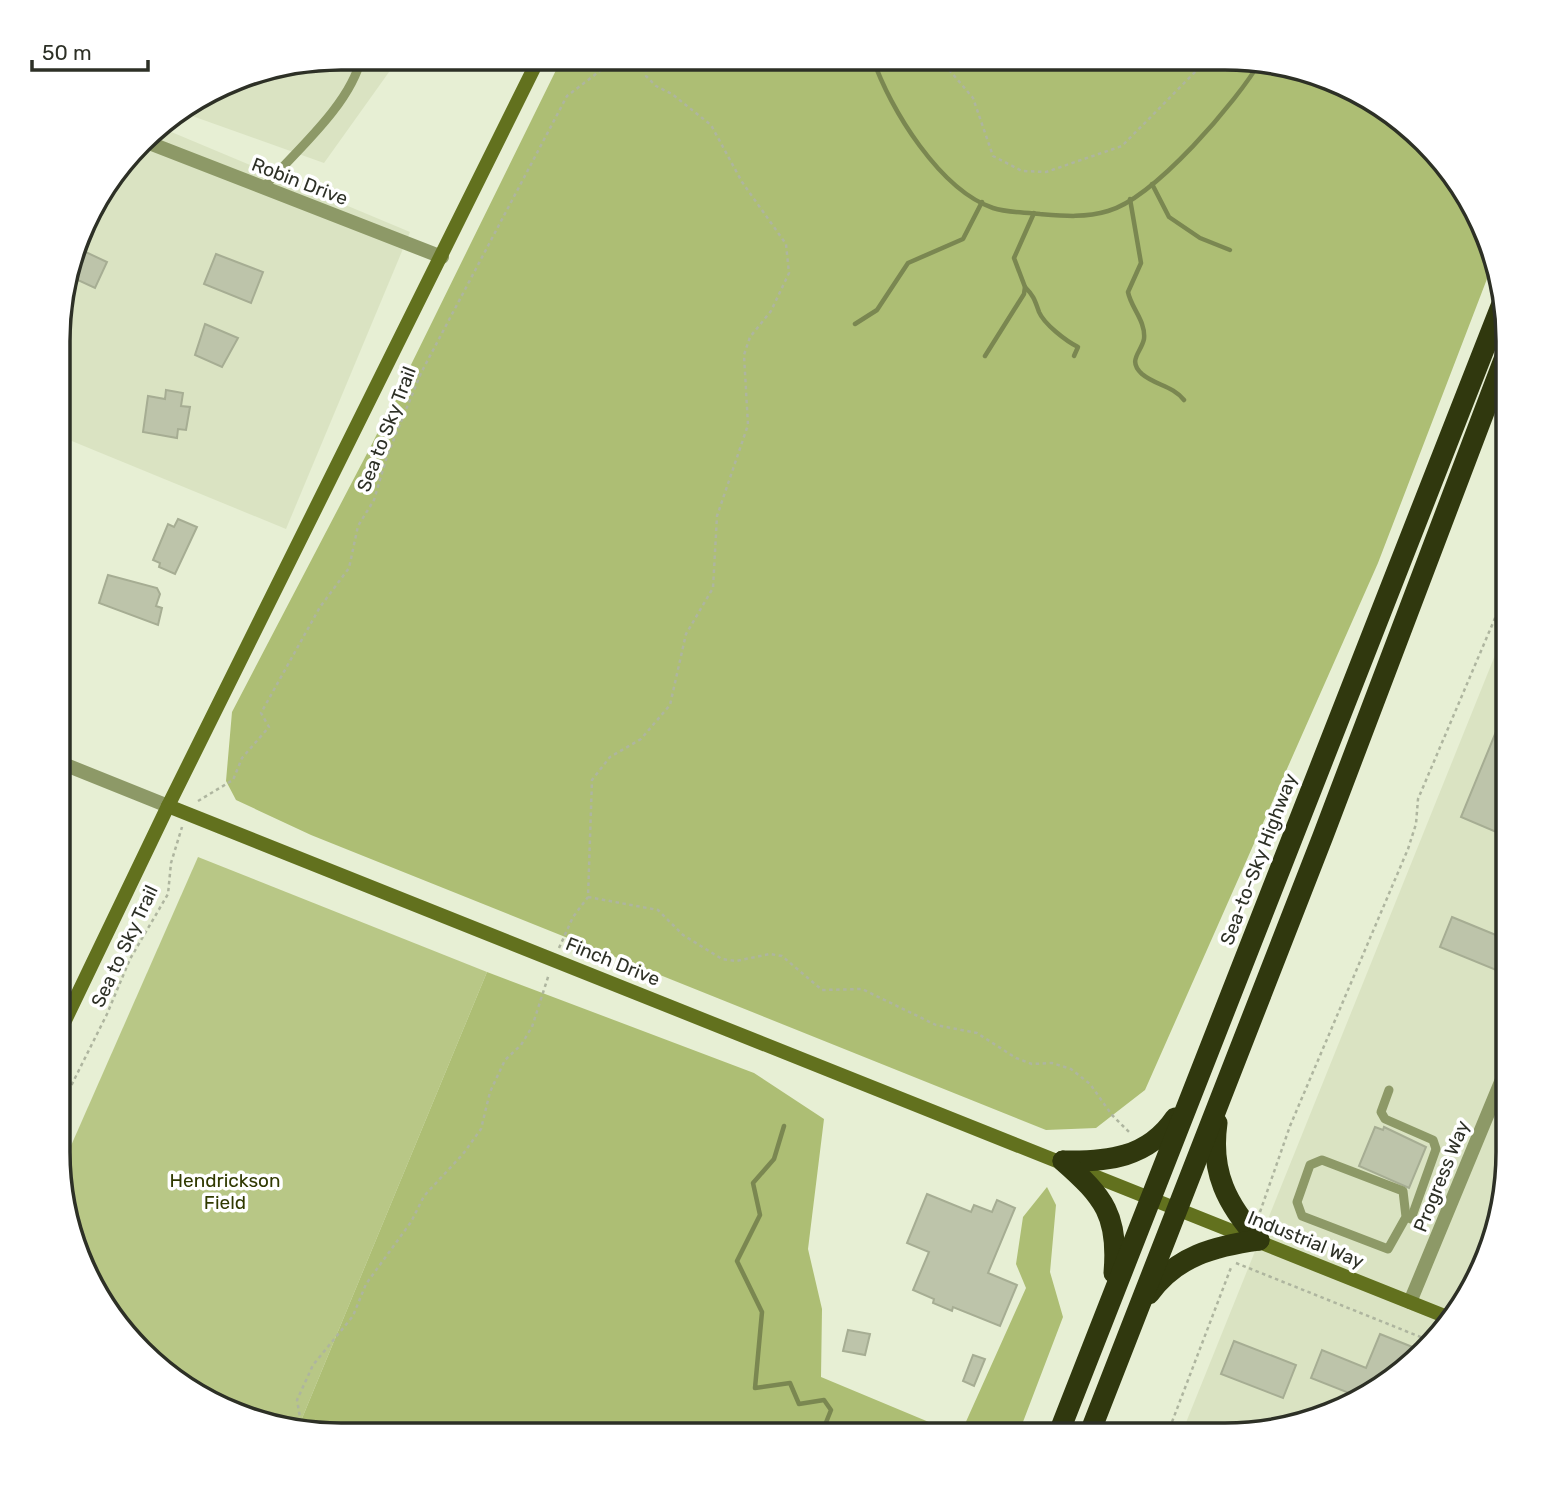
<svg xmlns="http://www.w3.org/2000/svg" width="1566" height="1493" viewBox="0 0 1566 1493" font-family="Rubik,sans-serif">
	<rect width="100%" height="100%" fill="#e7efd4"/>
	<!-- built -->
	<g fill="#dae3c2">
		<polygon points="341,58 399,58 324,163 181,112 249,73"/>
		<polygon points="157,126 410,232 286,529 62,437 63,286 96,199"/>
		<polygon points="1508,623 1508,1170 1479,1278 1398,1377 1317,1420 1243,1435 1181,1435"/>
	</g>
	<!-- green -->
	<polygon fill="#b8c786" points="198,857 487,972 298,1428 215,1406 116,1325 73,1244 59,1173"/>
	<!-- forest -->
	<g fill="#adbe74">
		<polygon points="562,58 1262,60 1366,95 1450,168 1493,249 1495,258 1378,563 1145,1090 1096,1128 1046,1130 311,835 236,800 226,781 232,712 373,442"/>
		<polygon points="487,972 754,1073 824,1119 808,1249 822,1309 821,1377 960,1435 323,1435 298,1428"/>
		<polygon points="1047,1187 1056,1205 1050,1272 1063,1317 1018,1435 960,1435 1026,1288 1016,1264 1023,1217"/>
	</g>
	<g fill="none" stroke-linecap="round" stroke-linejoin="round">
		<!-- stream -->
		<g stroke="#7a8751" stroke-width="4.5">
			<polyline points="499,58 523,62"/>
			<path d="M873,59C890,109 940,190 993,208C1007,213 1026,212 1040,214C1064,216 1085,218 1108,211C1154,198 1237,102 1261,60"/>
			<polyline points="543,68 554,65 564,58"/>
			<polyline points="1152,184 1169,217 1200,238 1230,250"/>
			<path d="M1130,199L1141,263L1128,292C1131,308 1146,321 1144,339C1141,353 1127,360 1142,374C1155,385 1173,386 1184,400"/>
			<path d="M1025,287C1034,296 1035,301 1039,312C1044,324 1066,341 1078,347L1074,356"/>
			<polyline points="855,324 877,310 908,263 963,239 982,202"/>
			<polyline points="985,356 1024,294 1025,287 1014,258 1034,213"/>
			<polyline points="784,1126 774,1159 753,1183 760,1215 737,1261 762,1312 755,1388 790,1383 799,1404 824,1400 831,1410 821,1435"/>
			<polyline points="881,1435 892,1425 912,1435"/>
		</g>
	</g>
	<!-- building -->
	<g fill="#bdc4aa" stroke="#a6ad93" stroke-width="2">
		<polygon points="77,248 107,262 95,288 67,275"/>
		<polygon points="216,254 263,272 251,303 204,284"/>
		<polygon points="205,324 238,338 222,367 195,355"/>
		<polygon points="166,390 183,393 181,406 190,407 186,430 178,429 177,438 143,432 148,396 165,399"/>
		<polygon points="178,519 197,527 175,574 159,567 160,563 153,560 168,524 174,527"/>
		<polygon points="108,575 157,588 160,594 156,606 162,608 158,625 99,603"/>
		<polygon points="1507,705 1508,705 1508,837 1461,817"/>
		<polygon points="1452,917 1508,940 1508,957 1501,972 1440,947"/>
		<polygon points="1375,1127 1383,1130 1384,1127 1426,1147 1409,1188 1359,1166"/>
		<polygon points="927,1194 971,1212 974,1205 992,1212 997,1200 1015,1208 988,1273 1017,1285 1000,1326 953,1307 952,1311 933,1303 934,1299 913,1290 929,1252 907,1243"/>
		<polygon points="848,1330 870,1334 865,1355 843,1351"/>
		<polygon points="1380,1334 1420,1350 1398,1377 1359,1397 1311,1378 1322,1350 1366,1368"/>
		<polygon points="1234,1341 1296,1365 1283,1398 1221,1374"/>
		<polygon points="973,1355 985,1359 974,1386 963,1381"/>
	</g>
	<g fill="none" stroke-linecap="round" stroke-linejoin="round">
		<!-- path -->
		<g stroke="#aeb59f" stroke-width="2.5" stroke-dasharray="3.5 3.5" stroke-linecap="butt">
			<polyline points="627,58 644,66"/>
			<polyline points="940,59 973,98 993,156 1022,171 1046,172 1122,146 1207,60"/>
			<polyline points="198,801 233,780 242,758 269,727 261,713 320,607 349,568 358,526 374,500 387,456 421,373 567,96 617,58"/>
			<polyline points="588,897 658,910 683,935 722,959 736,961 770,954 782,956 822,990 862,989 936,1025 977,1033 1016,1058 1032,1064 1052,1063 1071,1069 1090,1084 1112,1115 1131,1134"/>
			<polyline points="559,948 573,917 588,897 592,780 610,757 641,739 670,705 686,634 713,588 717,516 748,425 744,355 750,337 771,311 789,273 786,244 742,182 711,125 672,94 656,86 646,76 646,59"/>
			<polyline points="59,1110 107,1014 130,959 168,894 171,863 182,827"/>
			<polyline points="1260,1212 1290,1126 1408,849 1416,824 1418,799 1501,604 1508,598"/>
			<polyline points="1236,1263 1428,1340"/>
			<polyline points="302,1429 297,1400 313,1365 353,1316 366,1284 411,1222 424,1196 463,1154 481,1129 490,1092 505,1060 521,1045 532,1027 549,974"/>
			<polyline points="1167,1435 1232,1265"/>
		</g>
		<!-- lane -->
		<g stroke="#8d9967" stroke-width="9">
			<path d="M264,187C295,152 351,104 361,58"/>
			<polyline points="1389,1090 1381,1112 1385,1119 1433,1140 1436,1149 1411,1219"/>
			<polygon points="1322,1160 1403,1191 1406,1217 1388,1249 1302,1216 1297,1202 1310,1165"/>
		</g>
		<!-- street -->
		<g stroke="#8d9967" stroke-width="14">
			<polyline points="144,141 442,257"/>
			<polyline points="61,763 168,806"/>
			<polyline points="1410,1302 1508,1065"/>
		</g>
		<!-- secondary -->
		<g stroke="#62711e" stroke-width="14">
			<polyline points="168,806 1447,1317"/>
			<polyline points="59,1033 168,806 539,58"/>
		</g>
		<!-- highway -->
		<g stroke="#30380e" stroke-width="21">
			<path d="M1217,1123C1210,1172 1227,1205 1259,1240"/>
			<path d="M1063,1161C1107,1162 1148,1158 1175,1118"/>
			<path d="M1063,1161C1104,1197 1119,1216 1114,1273"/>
			<path d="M1149,1294C1176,1256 1215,1246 1259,1240"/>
			<polyline points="1058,1435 1503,301"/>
			<polyline points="1089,1435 1323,836 1508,349"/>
		</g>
	</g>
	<g text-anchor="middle" stroke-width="7" stroke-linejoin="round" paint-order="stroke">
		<!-- street labels -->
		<g font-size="19" fill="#2d3026" stroke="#fff">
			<text transform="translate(300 181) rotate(21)" y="7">Robin Drive</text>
			<text transform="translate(386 429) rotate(-69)" y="7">Sea to Sky Trail</text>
			<text transform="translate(1258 859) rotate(-69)" y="7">Sea-to-Sky Highway</text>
			<text transform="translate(124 946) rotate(-65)" y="7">Sea to Sky Trail</text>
			<text transform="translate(613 961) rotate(22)" y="7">Finch Drive</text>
			<text transform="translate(1441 1176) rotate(-68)" y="7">Progress Way</text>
			<text transform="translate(1306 1239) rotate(22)" y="7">Industrial Way</text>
		</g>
		<!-- park labels -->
		<g font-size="19" fill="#303900" stroke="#fff">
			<text x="225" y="1187">Hendrickson<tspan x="225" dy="22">Field</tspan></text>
		</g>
	</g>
	<!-- crop -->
	<path d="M0 0H1566V1493H0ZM341 70H1225A271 271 0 0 1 1496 341V1152A271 271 0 0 1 1225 1423H341A271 271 0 0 1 70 1152V341A271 271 0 0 1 341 70Z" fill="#fff" fill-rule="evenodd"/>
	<path fill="none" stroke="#2d3026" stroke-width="3.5" d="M341 70H1225A271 271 0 0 1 1496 341V1152A271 271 0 0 1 1225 1423H341A271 271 0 0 1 70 1152V341A271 271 0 0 1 341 70Z"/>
	<!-- scale -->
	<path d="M32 60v10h116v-10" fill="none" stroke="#2d3026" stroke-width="3.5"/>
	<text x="42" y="60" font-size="21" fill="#2d3026" stroke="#ffffff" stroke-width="5" paint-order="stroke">50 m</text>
</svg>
